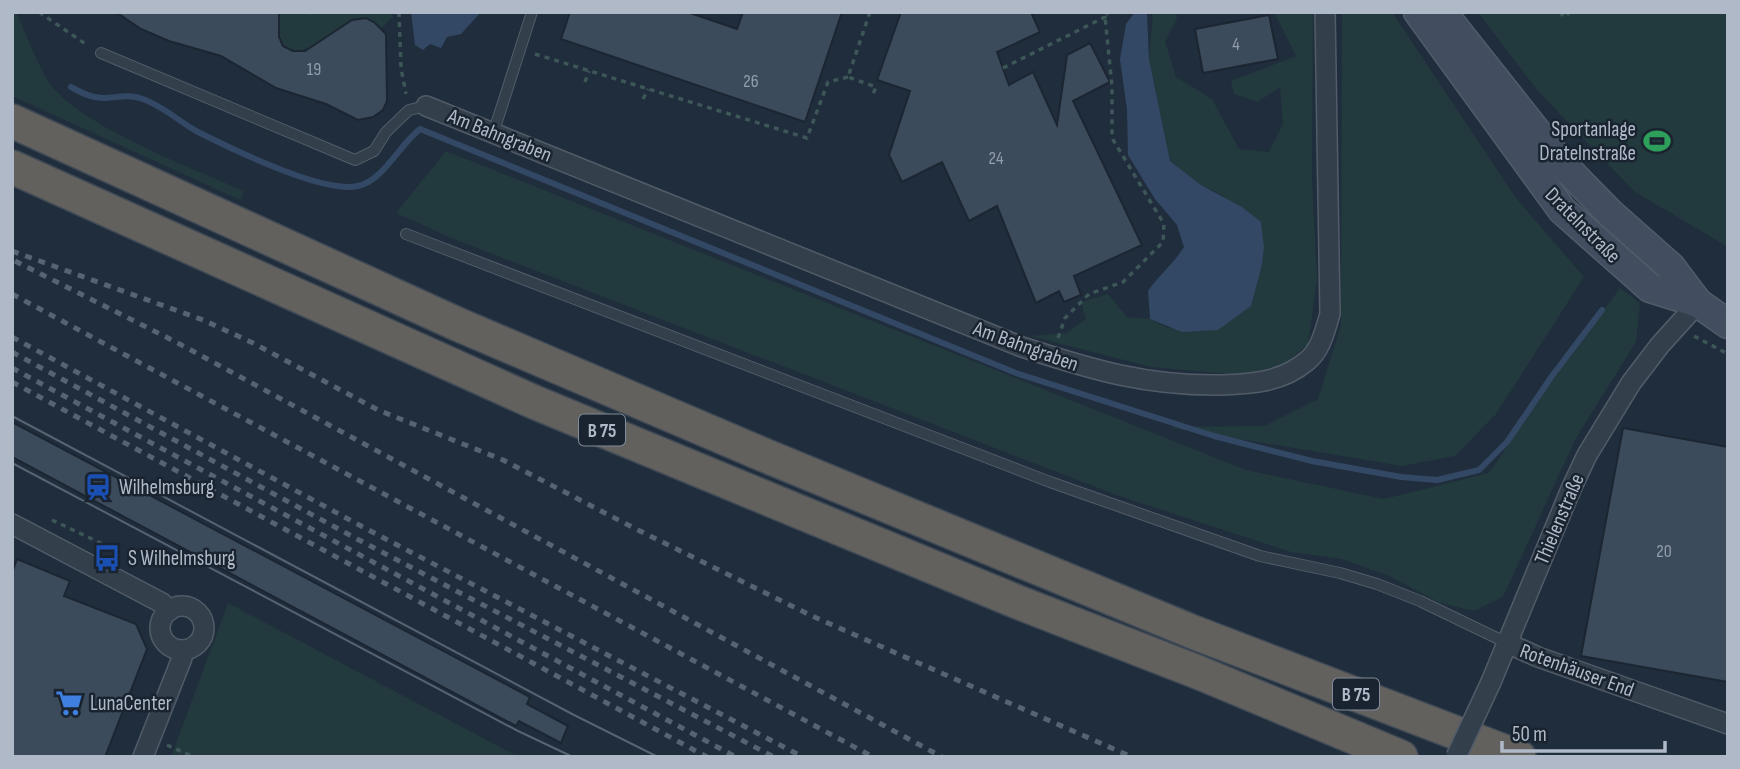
<svg xmlns="http://www.w3.org/2000/svg" width="1740" height="769" viewBox="0 0 1740 769" font-family="'Sofia Sans Condensed',sans-serif">
	<rect width="100%" height="100%" fill="#202d3c"/>
	<!-- green -->
	<g fill="#223a3d">
		<path d="M12,12H16C27,35 35,59 48,81C78,126 193,168 244,191L240,200L12,96Z"/>
		<path d="M279,12H389L393,17L381,28L366,18C360,19 355,19 350,21C335,29 291,71 280,40C278,32 279,21 279,12Z"/>
		<polygon points="1153,12 1176,12 1177,19 1165,41 1176,77 1212,99 1239,149 1269,152 1283,124 1280,87 1258,102 1234,94 1231,81 1296,56 1274,12 1313,12 1312,179 1317,279 1308,345 1279,368 1240,375 1151,367 1030,336 1066,333 1086,319 1081,302 1108,294 1127,317 1150,319 1168,328 1251,306 1262,265 1264,248 1222,195 1201,185 1170,161 1149,59"/>
		<polygon points="1342,12 1392,12 1516,198 1584,277 1496,414 1455,456 1402,466 1167,427 1264,426 1318,399 1341,325"/>
		<polygon points="1478,12 1728,12 1728,247 1635,192 1537,90"/>
		<polygon points="446,151 1246,470 1384,499 1489,473 1561,368 1620,288 1640,303 1636,342 1576,438 1503,597 1474,611 1440,603 1389,576 1342,559 1291,552 1119,496 451,238 396,213"/>
		<polygon points="228,603 519,757 171,757"/>
	</g>
	<!-- water -->
	<g fill="#334864">
		<polygon points="411,12 481,12 461,34 447,37 441,48 430,44 423,50 415,45"/>
		<path d="M1135,12L1147,13L1149,59L1170,161L1201,185L1242,207L1261,222L1264,248L1262,265L1251,306L1218,330L1182,332L1150,319L1148,291C1159,275 1174,263 1184,247L1177,225L1155,199L1128,155L1127,110L1120,59L1126,24Z"/>
	</g>
	<g fill="none" stroke-linecap="round" stroke-linejoin="round">
		<!-- stream -->
		<path stroke="#334864" stroke-width="6" d="M71,87C82,93 93,99 106,98C120,97 129,94 143,99C163,106 178,121 198,132C232,149 323,194 358,186C383,181 399,145 420,129L1016,373L1214,436L1312,461L1401,477L1437,480L1479,470L1507,442L1552,376L1602,310"/>
	</g>
	<!-- building -->
	<g fill="#3c4b5b" stroke="#1c2632" stroke-width="2">
		<polygon points="116,12 279,12 279,37 283,46 293,51 305,51 352,20 366,18 375,23 386,34 387,101 383,110 373,117 358,120 326,104 276,88 221,56 169,41 141,29"/>
		<polygon points="570,12 687,12 737,29 743,12 842,12 805,122 561,39"/>
		<polygon points="901,12 1031,12 1040,32 997,52 1009,85 1033,72 1057,125 1067,55 1090,43 1110,82 1073,101 1142,245 1074,276 1081,295 1064,302 1059,291 1036,303 997,206 969,221 942,162 902,182 889,155 910,91 877,80"/>
		<polygon points="1269,15 1278,59 1203,73 1195,29"/>
		<polygon points="12,422 530,697 527,704 568,726 561,743 519,721 516,726 12,457"/>
		<polygon points="1623,428 1728,447 1728,682 1581,656"/>
		<polygon points="17,559 70,581 64,596 136,624 147,649 105,757 12,757 12,573"/>
	</g>
	<g fill="none" stroke-linecap="round" stroke-linejoin="round">
		<defs>
			<g id="service">
				<polyline points="101,53 355,160 374,151 386,132 409,110 426,106"/>
				<polyline points="493,134 532,12"/>
				<polyline points="406,234 1050,482 1260,556 1340,573 1377,584 1420,601 1507,643"/>
			</g>
			<g id="minor">
				<path d="M426,106L1022,347C1093,370 1146,386 1221,385C1253,384 1282,382 1307,361C1321,350 1325,330 1330,314L1325,12"/>
				<polyline points="12,524 162,603 169,611"/>
				<circle cx="182" cy="628" r="22"/>
				<polyline points="1507,643 1538,657 1728,724"/>
				<polyline points="1491,682 1571,489 1587,455 1631,383 1660,345 1698,303"/>
				<polyline points="143,757 182,658 183,650"/>
			</g>
			<g id="secondary">
				<polyline points="1418,12 1562,210 1650,288 1698,303"/>
				<polyline points="1442,12 1563,165 1610,213 1671,267 1698,303 1728,324"/>
			</g>
			<g id="trunk">
				<polyline points="12,121 457,324 764,455 1193,632 1519,757"/>
				<polyline points="12,167 534,402 1020,603 1200,673 1401,757"/>
			</g>
		</defs>
		<!-- service casing -->
		<use href="#service" stroke="#525c69" stroke-width="12"/>
		<!-- minor casing -->
		<use href="#minor" stroke="#525c69" stroke-width="22"/>
		<!-- secondary casing -->
		<use href="#secondary" stroke="#525c69" stroke-width="31"/>
		<!-- trunk casing -->
		<use href="#trunk" stroke="#3f4956" stroke-width="36"/>
		<!-- path -->
		<g stroke="#3d5657" stroke-width="3.5" stroke-dasharray="5 5" stroke-linecap="butt">
			<polyline points="39,12 87,45"/>
			<polyline points="399,12 401,68 406,94"/>
			<polyline points="870,12 848,77 876,87 873,94"/>
			<polyline points="1560,12 1564,17 1570,12"/>
			<polyline points="309,14 310,12"/>
			<polyline points="535,54 807,138 828,82 848,77"/>
			<polyline points="1003,68 1105,17 1103,12"/>
			<polyline points="585,82 589,71"/>
			<polyline points="643,99 648,89"/>
			<polyline points="1694,336 1728,354"/>
			<polyline points="1058,338 1065,318 1089,294 1123,282 1163,242 1164,224 1112,138 1112,86 1105,17 1108,12"/>
			<polyline points="52,520 111,548 122,557"/>
			<polyline points="167,745 194,757"/>
		</g>
		<!-- service -->
		<use href="#service" stroke="#343f4c" stroke-width="10"/>
		<!-- minor -->
		<use href="#minor" stroke="#343f4c" stroke-width="19"/>
		<!-- secondary -->
		<use href="#secondary" stroke="#424e5f" stroke-width="28"/>
		<!-- trunk -->
		<use href="#trunk" stroke="#62615e" stroke-width="33"/>
		<!-- tram -->
		<g stroke="#566373" stroke-width="2">
			<polyline points="12,416 574,715 658,757"/>
			<polyline points="12,463 518,731 573,757"/>
		</g>
		<!-- rail -->
		<g stroke="#566373" stroke-width="5" stroke-dasharray="7 7" stroke-linecap="butt">
			<polyline points="12,251 203,320 253,343 378,410 503,460 632,527 812,616 1132,757"/>
			<polyline points="15,261 176,342 942,757"/>
			<polyline points="12,294 873,757"/>
			<polyline points="12,337 361,526 803,757"/>
			<polyline points="12,352 357,539 774,757"/>
			<polyline points="12,368 736,757"/>
			<polyline points="12,382 707,757"/>
		</g>
		<defs>
			<polyline id="minor-bridge" points="1456,757 1491,682"/>
		</defs>
		<!-- minor-bridge casing -->
		<use href="#minor-bridge" stroke="#525c69" stroke-width="22" stroke-linecap="butt"/>
		<!-- minor-bridge -->
		<use href="#minor-bridge" stroke="#343f4c" stroke-width="19"/>
	</g>
	<!-- icons -->
	<defs>
		<symbol id="stadium-bare" viewBox="-9 -9 18 18"><path d="M0-5a6.5 5 0 1 0 0 10a6.5 5 0 1 0 0-10ZM-3.5-1.8h7v3.6h-7Z" fill="#2e9e5b" stroke="#1a2430" stroke-width="2.5" paint-order="stroke"/></symbol>
		<symbol id="station-bare" viewBox="-9 -9 18 18"><path d="M-3-6H3Q5-6 5-4V2Q5 4 3 4L4.5 6H3L1.5 4h-3L-3 6H-4.5L-3 4Q-5 4-5 2V-4Q-5-6-3-6ZM-3.5-4v3h7v-3ZM-3.5 1v1.5H-2V1ZM2 1v1.5H3.5V1Z" fill="#1a4fb4" stroke="#1a2430" stroke-width="2.5" paint-order="stroke"/></symbol>
		<symbol id="bus-bare" viewBox="-9 -9 18 18"><path d="M-5-6H5V4H4V6H2V4H-2V6H-4V4H-5ZM-3.5-4V0h7V-4ZM-3.5 1.2v1.5H-2V1.2ZM2 1.2v1.5H3.5V1.2Z" fill="#1a4fb4" stroke="#1a2430" stroke-width="2.5" paint-order="stroke"/></symbol>
		<symbol id="supermarket-bare" viewBox="-9 -9 18 18"><path d="M-6-5.5h2.5l.6 2H6L4.5 2H-2.5L-4.4-4H-6ZM-1.5 3.2a1.3 1.3 0 1 0 .1 0ZM3 3.2a1.3 1.3 0 1 0 .1 0Z" fill="#3f7fe0" stroke="#1a2430" stroke-width="2.5" paint-order="stroke"/></symbol>
	</defs>
	<g fill-rule="evenodd">
		<use href="#stadium-bare" x="1638" y="122" width="38" height="38"/>
		<use href="#station-bare" x="79" y="468" width="38" height="38"/>
		<use href="#bus-bare" x="88" y="539" width="38" height="38"/>
		<use href="#supermarket-bare" x="50" y="684" width="38" height="38"/>
	</g>
	<g text-anchor="middle" stroke-width="5" stroke-linejoin="round" paint-order="stroke">
		<!-- number labels -->
		<g font-size="18" fill="#929ead">
			<text x="1236" y="50">4</text>
			<text x="314" y="75">19</text>
			<text x="751" y="87">26</text>
			<text x="996" y="164">24</text>
			<text x="1664" y="557">20</text>
		</g>
		<!-- shield labels -->
		<g fill="#1a2430" stroke="#828c9a" stroke-width="2">
			<rect x="579" y="414.5" width="46" height="31" rx="5"/>
			<rect x="1333" y="678.5" width="46" height="31" rx="5"/>
		</g>
		<g font-size="19" font-weight="bold" fill="#afb9c8">
			<text x="602" y="437">B 75</text>
			<text x="1356" y="701">B 75</text>
		</g>
		<!-- poi labels -->
		<g font-size="21" fill="#afb9c8" stroke="#1a2430" text-anchor="start">
			<text x="1636" y="136" text-anchor="end">Sportanlage<tspan x="1636" dy="24">Dratelnstraße</tspan></text>
			<text x="119" y="494">Wilhelmsburg</text>
			<text x="128" y="565">S Wilhelmsburg</text>
			<text x="90" y="710">LunaCenter</text>
		</g>
		<!-- street labels -->
		<g font-size="21" fill="#afb9c8" stroke="#1a2430">
			<text transform="translate(500 135) rotate(22)" y="7">Am Bahngraben</text>
			<text transform="translate(1583 225) rotate(45)" y="7">Dratelnstraße</text>
			<text transform="translate(1026 346) rotate(20)" y="7">Am Bahngraben</text>
			<text transform="translate(1559 519) rotate(-67)" y="7">Thielenstraße</text>
			<text transform="translate(1577 670) rotate(20)" y="7">Rotenhäuser End</text>
		</g>
	</g>
	<!-- border -->
	<rect width="1740" height="769" fill="none" stroke="#afb9c8" stroke-width="28"/>
	<!-- scale -->
	<path d="M1502 741v10h163v-10" fill="none" stroke="#afb9c8" stroke-width="3.5"/>
	<text x="1512" y="741" font-size="21" fill="#afb9c8" stroke="#1a2430" stroke-width="5" paint-order="stroke">50 m</text>
</svg>
